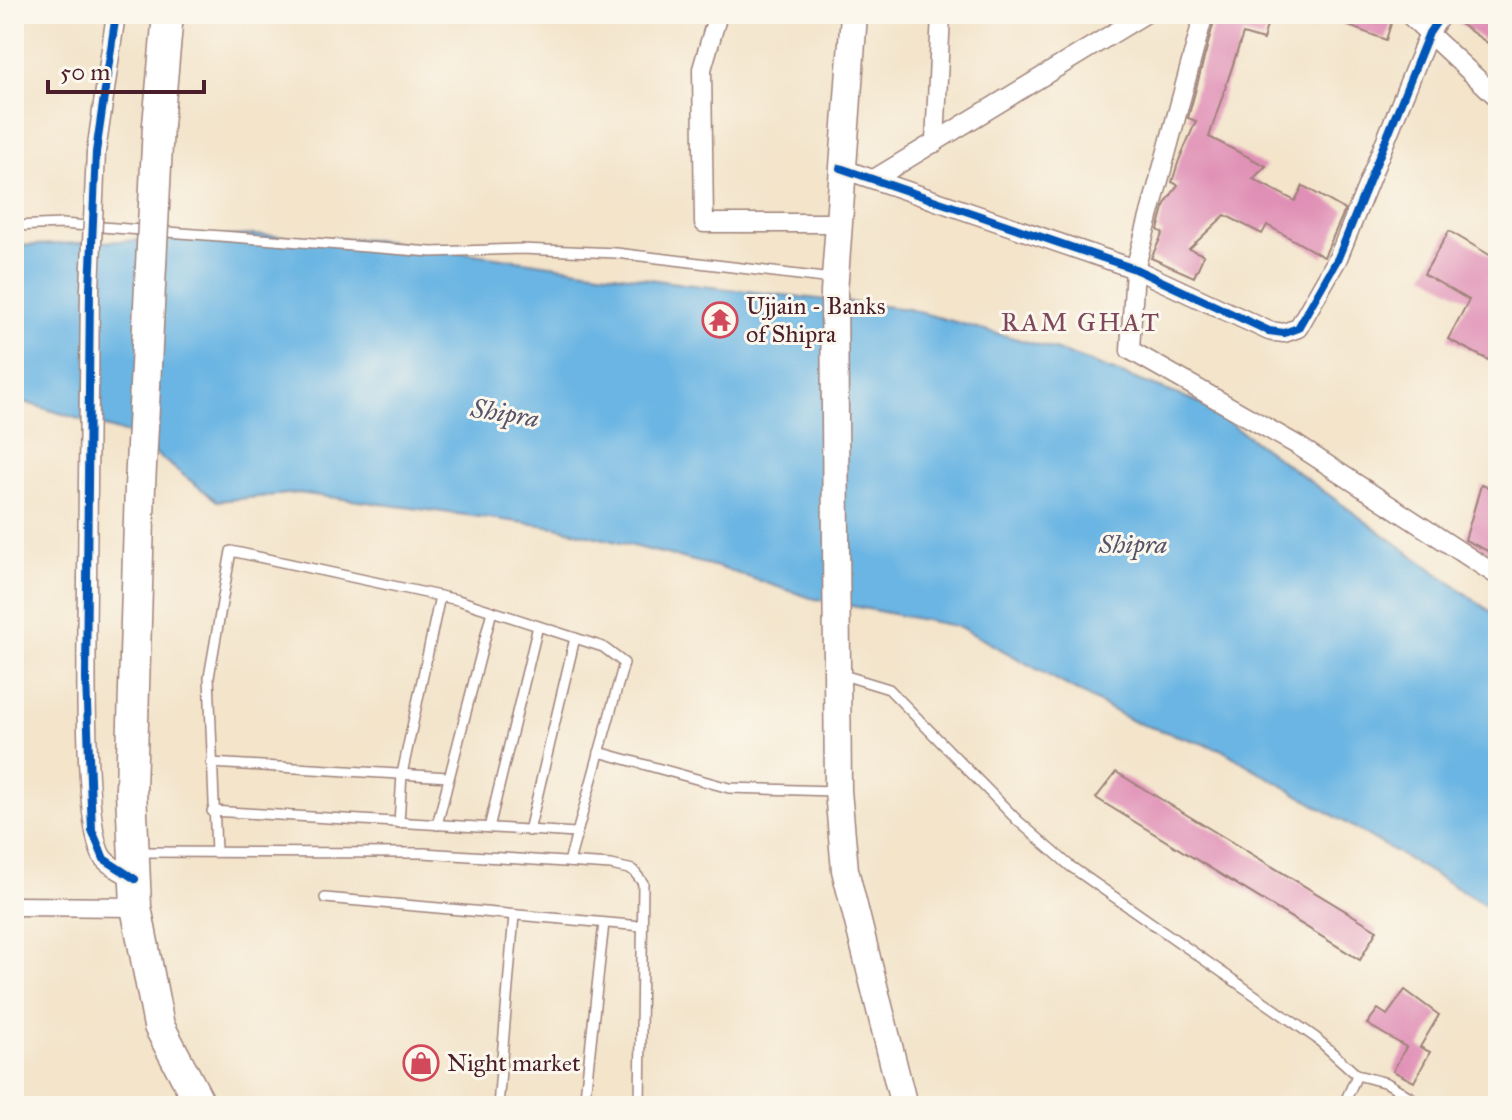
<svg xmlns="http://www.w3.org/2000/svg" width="1512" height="1120" viewBox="0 0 1512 1120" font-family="'IM FELL Great Primer',serif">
	<rect width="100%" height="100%" fill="#fbf7ec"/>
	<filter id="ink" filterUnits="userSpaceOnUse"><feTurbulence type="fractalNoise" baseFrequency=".0125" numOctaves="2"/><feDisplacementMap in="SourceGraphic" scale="16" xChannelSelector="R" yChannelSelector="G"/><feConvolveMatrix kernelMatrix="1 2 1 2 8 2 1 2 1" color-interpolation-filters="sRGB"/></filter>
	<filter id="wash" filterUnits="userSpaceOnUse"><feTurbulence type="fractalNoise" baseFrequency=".006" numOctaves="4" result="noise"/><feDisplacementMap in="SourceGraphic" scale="32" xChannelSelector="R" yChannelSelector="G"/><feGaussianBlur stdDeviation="1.8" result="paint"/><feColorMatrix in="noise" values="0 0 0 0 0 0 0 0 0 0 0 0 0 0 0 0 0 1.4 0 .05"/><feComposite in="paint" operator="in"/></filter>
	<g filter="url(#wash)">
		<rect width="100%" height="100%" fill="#f3e4ca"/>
		<!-- water -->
		<polygon fill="#6bb5e3" stroke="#5a6a87" stroke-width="2" points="253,235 376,240 684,284 908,309 1057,350 1203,404 1498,617 1498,912 1220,749 1134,722 960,627 811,598 718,567 556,527 298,493 217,501 131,435 14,399 14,246"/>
		<g id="blocks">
			<!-- building -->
			<g fill="#e090b6">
				<polygon points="1216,14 1270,14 1263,40 1243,34 1209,137 1266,166 1253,179 1295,201 1303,186 1345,210 1324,257 1267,225 1262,234 1225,215 1189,249 1204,255 1194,277 1151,258 1163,233 1158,230 1165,204 1178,185 1172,182 1179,160 1196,121 1188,118"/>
				<polygon points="1328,14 1394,14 1386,40 1327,18"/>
				<polygon points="1454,14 1498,14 1498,50 1453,19"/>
				<polygon points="1449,231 1498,260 1498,365 1448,339 1469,300 1424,274"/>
				<polygon points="1481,485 1498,490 1498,556 1465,540"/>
				<polygon points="1116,772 1377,930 1360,960 1096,798"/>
				<polygon points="1405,990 1439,1015 1420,1047 1430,1052 1414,1082 1393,1071 1406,1047 1367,1024 1378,1009 1387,1015"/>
			</g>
		</g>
	</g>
	<g filter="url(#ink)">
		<use href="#blocks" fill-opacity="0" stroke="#9e827a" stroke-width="2"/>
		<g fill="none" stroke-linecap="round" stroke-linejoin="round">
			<defs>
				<g id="lane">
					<polyline points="14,226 62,224 432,252 521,249 616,253 832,279"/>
					<polyline points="840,674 889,689 1017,820 1070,866 1316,1038 1357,1075 1387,1083 1425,1106"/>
					<polyline points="599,752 729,788 835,791"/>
					<polyline points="211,763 449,777"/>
					<polyline points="212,811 576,833"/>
					<polyline points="399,823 402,774 440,596"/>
					<polyline points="437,825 492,611"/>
					<polyline points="489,828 538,626"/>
					<polyline points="529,831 575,638"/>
					<polyline points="137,852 423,853 611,865 633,870 643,883 640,1106"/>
					<polyline points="216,852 209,677 231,551 458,600 603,647 624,663 569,862"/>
					<polyline points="325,898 642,926"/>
					<polyline points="498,1106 514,915"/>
					<polyline points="584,1106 604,923"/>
					<polyline points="1343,1106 1357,1075"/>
				</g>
				<g id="street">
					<polyline points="718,14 702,69 704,223 840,223"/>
					<polyline points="1204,14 1135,269 1130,350 1297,445 1498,576"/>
					<polyline points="1408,14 1498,98"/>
					<polyline points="935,143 941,14"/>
					<polyline points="96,152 116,14"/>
					<polyline points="840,168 1135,269 1269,331 1284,333 1298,328 1338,258 1429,33 1442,14"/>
					<polyline points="874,179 1145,14"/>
					<path d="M87,579C87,624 81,832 104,859C111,867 126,874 135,879"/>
					<polyline points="14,906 136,907"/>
				</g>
				<polyline id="secondary" points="854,14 834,292 838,791 845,870 904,1106"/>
				<g id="primary">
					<polyline points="158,125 168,14"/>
					<polyline points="131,790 136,907 159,1026 201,1106"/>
				</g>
			</defs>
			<!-- lane casing -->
			<use href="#lane" stroke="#9e827a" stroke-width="12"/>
			<!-- street casing -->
			<use href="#street" stroke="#9e827a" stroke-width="21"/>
			<!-- secondary casing -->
			<use href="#secondary" stroke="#9e827a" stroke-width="29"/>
			<!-- primary casing -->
			<use href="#primary" stroke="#9e827a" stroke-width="33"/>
			<!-- lane -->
			<use href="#lane" stroke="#fff" stroke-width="9"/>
			<!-- street -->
			<use href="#street" stroke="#fff" stroke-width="18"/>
			<!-- secondary -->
			<use href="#secondary" stroke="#fff" stroke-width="26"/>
			<!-- primary -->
			<use href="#primary" stroke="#fff" stroke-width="30"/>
			<defs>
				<polyline id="street-bridge" points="87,579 90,289 96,152"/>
				<polyline id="primary-bridge" points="131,790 140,486 158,125"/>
			</defs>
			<!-- street-bridge casing -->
			<use href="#street-bridge" stroke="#9e827a" stroke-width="21" stroke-linecap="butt"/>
			<!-- primary-bridge casing -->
			<use href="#primary-bridge" stroke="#9e827a" stroke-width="33" stroke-linecap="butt"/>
			<!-- street-bridge -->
			<use href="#street-bridge" stroke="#fff" stroke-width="18"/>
			<!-- primary-bridge -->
			<use href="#primary-bridge" stroke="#fff" stroke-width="30"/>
			<defs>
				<g id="cycleway">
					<polyline points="116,14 96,152 90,289 86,679 92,830 104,859 135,879"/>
					<polyline points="840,168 1135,269 1269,331 1284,333 1298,328 1338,258 1429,33 1442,14"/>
				</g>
			</defs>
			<!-- cycleway casing -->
			<use href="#cycleway" stroke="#fbf7ec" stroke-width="13"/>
			<!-- cycleway -->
			<use href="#cycleway" stroke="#0057b8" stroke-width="8"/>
		</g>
	</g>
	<!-- icons -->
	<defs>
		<symbol id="temple-ring" viewBox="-11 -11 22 22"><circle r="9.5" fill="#fbf7ec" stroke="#d1495b" stroke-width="1.5"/><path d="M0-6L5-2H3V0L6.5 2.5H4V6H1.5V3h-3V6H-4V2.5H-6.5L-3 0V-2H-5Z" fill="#d1495b"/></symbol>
		<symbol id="shop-ring" viewBox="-11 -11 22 22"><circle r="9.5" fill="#fbf7ec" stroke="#d1495b" stroke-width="1.5"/><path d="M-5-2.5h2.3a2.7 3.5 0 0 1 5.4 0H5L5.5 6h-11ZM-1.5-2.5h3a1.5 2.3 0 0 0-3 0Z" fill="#d1495b"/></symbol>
	</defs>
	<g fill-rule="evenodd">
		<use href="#temple-ring" x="700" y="300" width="40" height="40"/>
		<use href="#shop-ring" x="401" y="1043" width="40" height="40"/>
	</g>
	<g text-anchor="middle" stroke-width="6" stroke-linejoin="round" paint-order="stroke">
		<!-- poi labels -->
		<g font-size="24" fill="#4a1f2b" stroke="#fbf7ec" text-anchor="start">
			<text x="746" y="314">Ujjain - Banks<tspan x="746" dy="28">of Shipra</tspan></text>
			<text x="447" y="1071">Night market</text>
		</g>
		<!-- neighbourhood labels -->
		<g font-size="26" letter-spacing="2" fill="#7e475c" stroke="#fbf7ec">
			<text x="1081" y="331">RAM GHAT</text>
		</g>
		<!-- water labels -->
		<g font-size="26" font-style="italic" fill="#56546b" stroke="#fbf7ec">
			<text transform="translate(505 413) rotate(9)" y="9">Shipra</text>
			<text x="1133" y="553">Shipra</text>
		</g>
	</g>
	<!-- margin -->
	<rect width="1512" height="1120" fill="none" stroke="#fbf7ec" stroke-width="48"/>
	<!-- scale -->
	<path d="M48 80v12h156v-12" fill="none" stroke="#4a1f2b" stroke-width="4"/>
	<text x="60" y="80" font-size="24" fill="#4a1f2b" stroke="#fbf7ec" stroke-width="6" paint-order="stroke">50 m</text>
</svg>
